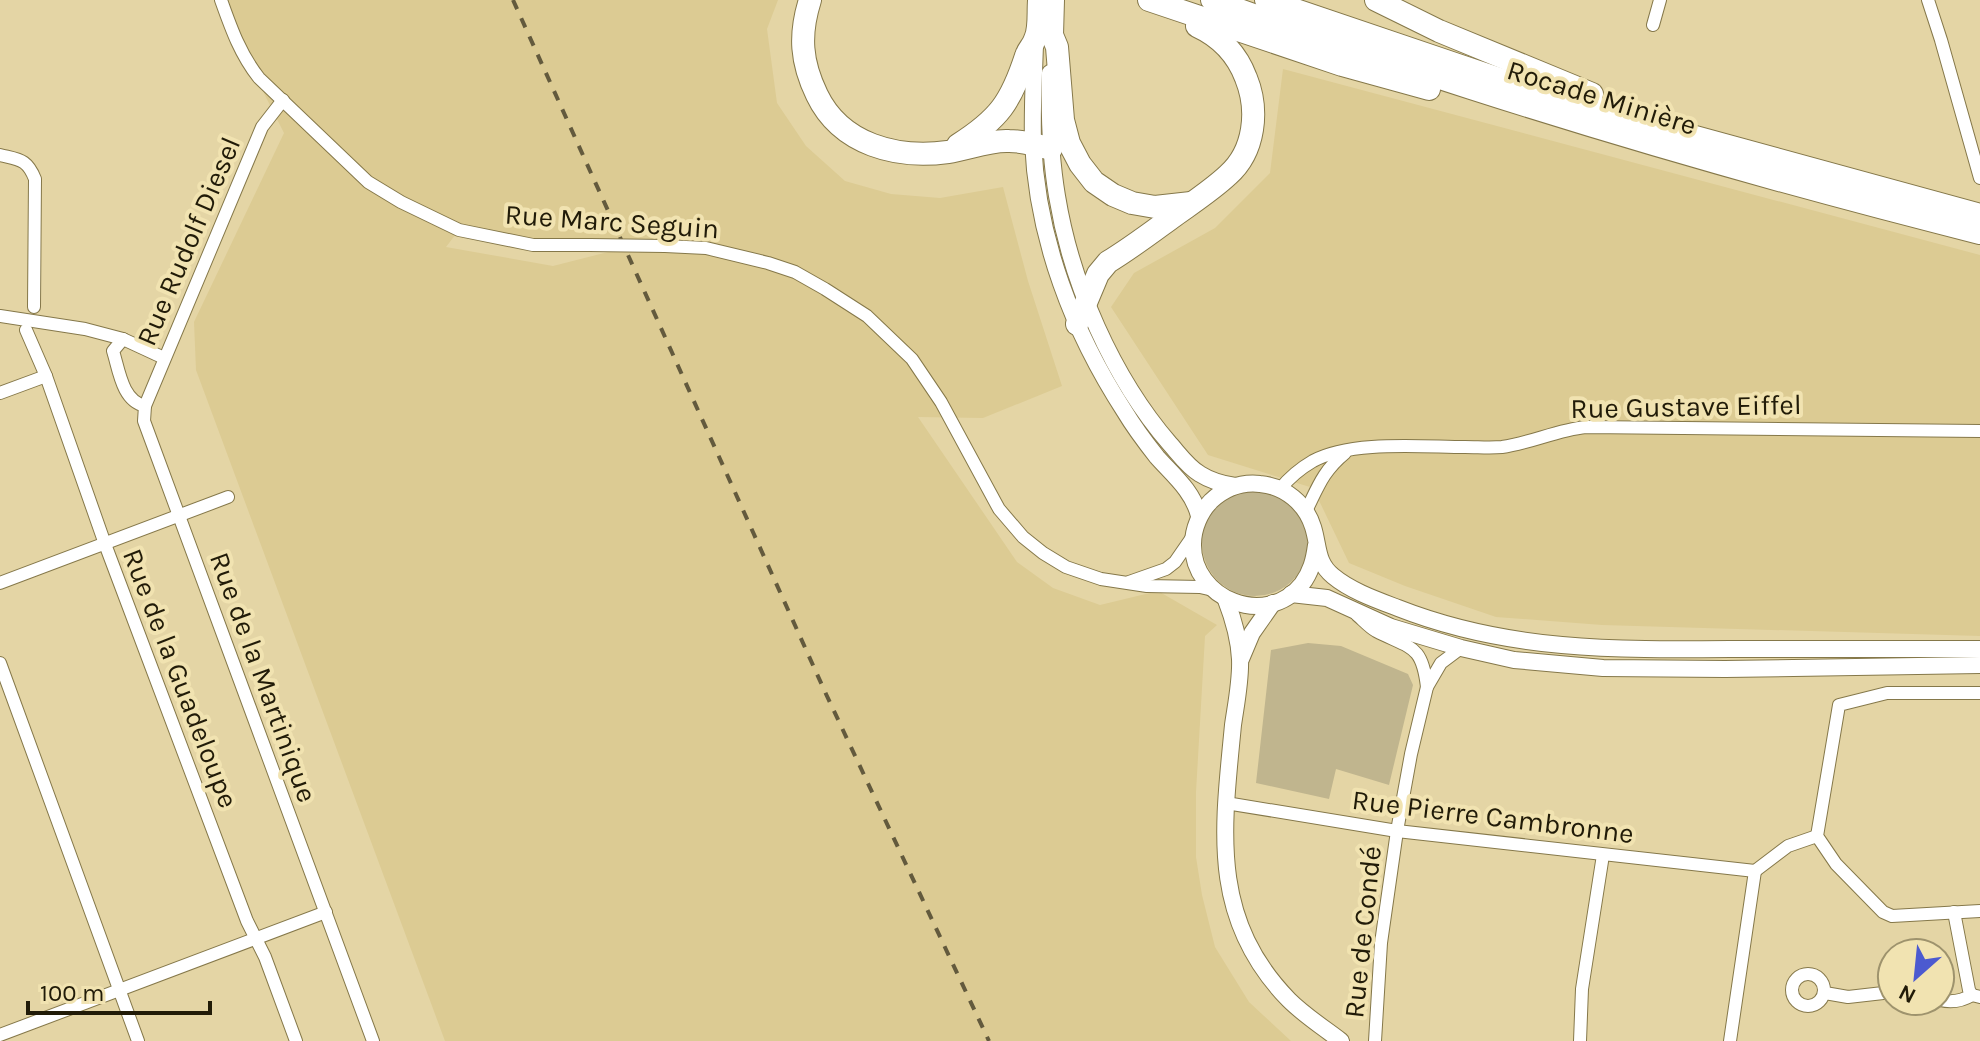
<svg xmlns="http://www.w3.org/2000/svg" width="1980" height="1041" viewBox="0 0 1980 1041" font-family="Karla,sans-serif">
	<rect width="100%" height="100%" fill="#e4d5a5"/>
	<!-- built -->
	<g fill="#dccb93" fill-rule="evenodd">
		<path d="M217,0H778L767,29L777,103L806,146L845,181L891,194L940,198L1003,187L1028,281L1062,386L983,418L918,417L1017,562L1053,588L1100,605L1158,591L1217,625L1205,636L1196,792V857L1202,895L1215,947L1249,1002L1291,1041H445L196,370L194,322L284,133ZM459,230L533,245L612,251L553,266L446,247Z"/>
		<polygon points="1283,69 1980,255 1980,636 1602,625 1496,617 1405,586 1349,563 1313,488 1208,455 1111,307 1134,273 1215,228 1270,173"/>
	</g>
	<!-- green -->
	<g fill="#c0b58e">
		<circle cx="1255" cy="543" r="53"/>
		<polygon points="1308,643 1341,646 1408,674 1413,685 1389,785 1336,769 1329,799 1256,783 1271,650"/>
	</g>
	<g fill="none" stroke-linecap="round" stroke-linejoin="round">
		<defs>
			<g id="street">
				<path d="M221,0C231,28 240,54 259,78L368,182L401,202L459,230L533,245H590"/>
				<polyline points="1928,0 1941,40 1980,178"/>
				<polyline points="1653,25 1660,0"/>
				<path d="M0,155C20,160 27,159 35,179L34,307"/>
				<polyline points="665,246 706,248 768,263 795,272 825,289 867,316 912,359 941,402 999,509 1023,537 1043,553 1066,567 1101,579 1147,586 1200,587 1213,590"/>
				<polyline points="0,316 85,329 123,339 164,358"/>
				<polyline points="26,330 46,376 105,544 247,921 265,957 296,1041"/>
				<path d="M123,339L113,351C119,370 122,401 145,406L144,421L373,1041"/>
				<polyline points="0,393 46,376"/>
				<polyline points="145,406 262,127 283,100"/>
				<path d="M1280,489C1289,478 1301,468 1313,461C1351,440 1423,447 1465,447C1478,447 1490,448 1502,447C1531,443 1557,430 1586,427L1980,431"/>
				<path d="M1306,511C1318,487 1323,471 1345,453"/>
				<polyline points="1129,582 1166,569 1175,562 1193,536"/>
				<polyline points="0,583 228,497"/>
				<path d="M1357,615C1363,620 1369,627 1376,631C1411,649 1422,644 1427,687"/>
				<polyline points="0,663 138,1041"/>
				<polyline points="1980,693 1887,693 1839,705 1817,836 1836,864 1883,912 1892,916 1980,911"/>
				<polyline points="1226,803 1397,831 1755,871"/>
				<polyline points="1755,871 1788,846 1817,836"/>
				<polyline points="1954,912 1969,990 1972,995 1980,997"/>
				<circle cx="1808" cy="990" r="16"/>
				<polyline points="1825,993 1848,997 1892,992"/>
				<path d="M1940,1000C1952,1003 1962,1001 1972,995"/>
				<polyline points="0,1035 326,912"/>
				<polyline points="1375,1041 1381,943 1397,831 1411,754 1427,687 1441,663 1461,648"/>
				<polyline points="1580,1041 1582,989 1603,855"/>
				<polyline points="1730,1041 1755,871"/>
			</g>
			<g id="secondary">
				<path d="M1035,44C1034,77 1032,110 1033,142C1037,239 1073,332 1125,412C1134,427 1146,443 1157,457C1173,475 1193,491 1199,516"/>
				<path d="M1050,73C1049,114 1050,155 1057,196C1071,282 1112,377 1170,444C1179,454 1188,467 1200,474C1211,481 1222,484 1235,486"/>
				<path d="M1316,545C1314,560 1311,572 1302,584C1266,629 1192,599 1193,544C1193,529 1200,512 1211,501C1225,488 1242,482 1260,484C1285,486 1306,504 1313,527C1319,546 1316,562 1333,576C1351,591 1377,600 1398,608C1510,652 1620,650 1738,649C1819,649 1899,649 1980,649"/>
				<polyline points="1291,594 1327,598 1391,627 1461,648 1514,660 1603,668 1725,669 1980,665"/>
				<path d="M1226,600C1233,618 1239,639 1240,659C1241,680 1236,704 1233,725C1223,829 1209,918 1289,1000C1304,1015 1324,1028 1341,1041"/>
				<polyline points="1241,659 1252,633 1273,603"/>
			</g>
			<g id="highway">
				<path d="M810,0C799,35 801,62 817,95C841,145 897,159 948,152C968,149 989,140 1009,141C1023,141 1038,145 1051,149"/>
				<polyline points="1053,0 1052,35 1057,47 1063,120 1069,143 1080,164 1094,182 1113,195 1132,203 1155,207 1191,203"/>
				<polyline points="1149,0 1342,65 1429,89"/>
				<path d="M1212,0C1298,32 1384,60 1471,88C1639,142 1809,190 1980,233"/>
				<polyline points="1266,0 1505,81 1659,127 1980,215"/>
				<polyline points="1376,0 1439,31 1592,94"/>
				<path d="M958,145C999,119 1011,102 1026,56C1028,49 1033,46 1035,39C1040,29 1038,13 1039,1"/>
				<path d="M1077,324L1098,274L1108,262C1131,248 1152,232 1174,216C1192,203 1212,190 1228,175C1255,151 1259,110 1246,78C1237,54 1221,37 1197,26"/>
			</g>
		</defs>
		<!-- street casing -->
		<use href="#street" stroke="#85784a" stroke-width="14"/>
		<!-- secondary casing -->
		<use href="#secondary" stroke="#85784a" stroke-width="18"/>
		<!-- highway casing -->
		<use href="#highway" stroke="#85784a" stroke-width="24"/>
		<!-- street -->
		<use href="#street" stroke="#fff" stroke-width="12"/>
		<!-- secondary -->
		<use href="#secondary" stroke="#fff" stroke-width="16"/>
		<!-- highway -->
		<use href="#highway" stroke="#fff" stroke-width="22"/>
		<!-- rail -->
		<polyline stroke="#635a3d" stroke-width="4" stroke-dasharray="10 10" stroke-linecap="butt" points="513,0 826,694 989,1041"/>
		<defs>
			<polyline id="street-bridge" points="590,245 665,246"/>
		</defs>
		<!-- street-bridge casing -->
		<use href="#street-bridge" stroke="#85784a" stroke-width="14" stroke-linecap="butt"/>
		<!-- street-bridge -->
		<use href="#street-bridge" stroke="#fff" stroke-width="12"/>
	</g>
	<g text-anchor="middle" stroke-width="8" stroke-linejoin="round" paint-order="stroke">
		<!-- street labels -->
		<g font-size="28" fill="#211b08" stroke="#f1e3b1">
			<text transform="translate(1602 97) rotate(17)" y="10">Rocade Minière</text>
			<text transform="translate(612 221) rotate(4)" y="10">Rue Marc Seguin</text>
			<text transform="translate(188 241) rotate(-67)" y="10">Rue Rudolf Diesel</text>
			<text transform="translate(1686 406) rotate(-1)" y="10">Rue Gustave Eiffel</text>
			<text transform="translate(264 677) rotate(70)" y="10">Rue de la Martinique</text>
			<text transform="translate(181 678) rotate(69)" y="10">Rue de la Guadeloupe</text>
			<text transform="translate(1493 816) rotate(7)" y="10">Rue Pierre Cambronne</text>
			<text transform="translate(1362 932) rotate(-84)" y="10">Rue de Condé</text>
		</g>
	</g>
	<!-- north arrow -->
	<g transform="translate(1916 977) rotate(207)"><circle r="38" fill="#f1e3b1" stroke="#9e936d" stroke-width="2"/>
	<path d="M0-6L14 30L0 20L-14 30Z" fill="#4c5ad0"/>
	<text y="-12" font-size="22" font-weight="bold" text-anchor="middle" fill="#211b08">N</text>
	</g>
	<!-- scale -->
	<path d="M28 1001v12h182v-12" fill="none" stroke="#211b08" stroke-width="4"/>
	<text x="40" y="1001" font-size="24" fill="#211b08" stroke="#f1e3b1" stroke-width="6" paint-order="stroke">100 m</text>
</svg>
